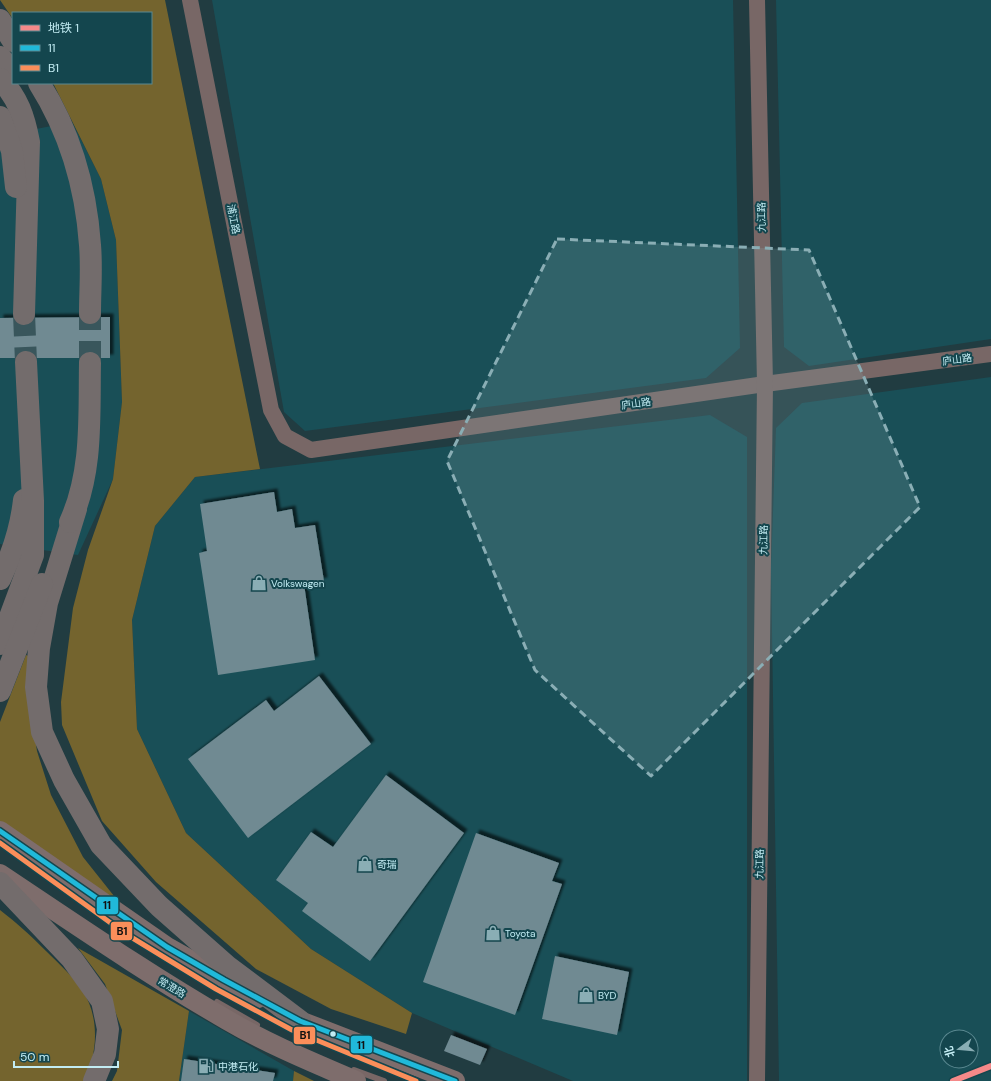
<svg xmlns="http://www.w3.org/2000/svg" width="991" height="1081" viewBox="0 0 991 1081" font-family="'DM Sans','Noto Sans SC',sans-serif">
	<defs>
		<filter id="shadow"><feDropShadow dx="3.5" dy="-3.5" stdDeviation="1" flood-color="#0009"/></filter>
	</defs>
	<rect width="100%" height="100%" fill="#213c41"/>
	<!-- built -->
	<g fill="#194f57" fill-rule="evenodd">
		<polygon points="212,0 733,0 740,348 706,378 305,431 284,412"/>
		<polygon points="776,0 991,0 991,339 809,366 784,347"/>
		<polygon points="72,122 101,179 116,240 122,402 113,479 78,555 0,544 0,136"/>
		<path d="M991,377V1081H779L771,568L776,428L802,403ZM947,1037H971V1061H947Z"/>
		<polygon points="710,415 747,437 747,1081 573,1081 412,1013 311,949 186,833 137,729 132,620 155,526 195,477"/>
		<polygon points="189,1011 294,1071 293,1081 179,1081"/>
	</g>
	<!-- forest -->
	<g fill="#74642e">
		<polygon points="0,0 165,0 260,469 195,477 155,526 132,620 137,729 186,833 311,949 412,1013 406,1034 331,1009 256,969 156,882 102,821 62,725 61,702 73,608 88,550 113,479 122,402 116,240 101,179 53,83 151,83 151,13 13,13 13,19"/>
		<polygon points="26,655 33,658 29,701 37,751 51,795 83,857 114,896 112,901 0,823 0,722"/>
		<path d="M0,910C17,923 31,936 46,951C58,963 72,975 82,990C100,1016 98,1054 84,1081H0Z"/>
		<polygon points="78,948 189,1011 179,1081 112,1081 117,1071 122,1030 105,984"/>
		<polygon points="294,1071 314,1081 293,1081"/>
	</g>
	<!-- building -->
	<g fill="#6f8a92" filter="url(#shadow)">
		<polygon points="110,317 110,358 0,358 0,318"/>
		<polygon points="274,492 277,512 292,509 295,528 315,525 324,581 304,584 315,660 218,675 199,553 207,551 200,504"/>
		<polygon points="319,676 371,744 248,838 188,759 266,700 274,711"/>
		<polygon points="386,775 464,833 370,961 302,911 308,903 276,880 311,832 333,847"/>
		<polygon points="476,833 559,863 552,881 562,884 515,1015 423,982"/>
		<polygon points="555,956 629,972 617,1035 542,1019"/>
		<polygon points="451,1035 487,1049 480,1065 444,1051"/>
		<polygon points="184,1059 275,1073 273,1081 181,1081"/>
	</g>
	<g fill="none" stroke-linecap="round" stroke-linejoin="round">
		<!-- motorway-tunnel -->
		<g stroke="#39565c" stroke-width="22" stroke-dasharray="22 11" stroke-linecap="butt">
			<polyline points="24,314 26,362"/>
			<polyline points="90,363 90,313"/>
		</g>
		<!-- service -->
		<g stroke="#786766" stroke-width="6">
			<polyline points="0,843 126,934 216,989 292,1030 416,1081"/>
			<polyline points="217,1002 257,1025"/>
			<polyline points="354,1070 384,1081"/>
		</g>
		<!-- tertiary -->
		<g stroke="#786766" stroke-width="16">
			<polyline points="190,0 271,410 285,436 311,450 765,384 991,354"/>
			<polyline points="757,0 765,384 757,1081"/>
		</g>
		<!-- primary -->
		<g stroke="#7e6d6c" stroke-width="20">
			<polyline points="0,831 167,947 258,998"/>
			<path d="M0,874C75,924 149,975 227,1020C268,1044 312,1062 356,1081"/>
			<polyline points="287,1013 300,1021 455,1081"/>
		</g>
		<!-- motorway -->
		<g stroke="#736c6c" stroke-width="22">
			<polyline points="0,20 13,41"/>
			<polyline points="0,57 13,73"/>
			<path d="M0,79C18,98 24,116 29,142L24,314"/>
			<path d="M39,83C70,132 86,188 90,245C92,268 90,291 90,313"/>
			<polyline points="0,117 12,151 16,187"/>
			<polyline points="76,509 47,603 39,648 36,687 42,732 64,780 101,845 159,906 227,966 300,1021"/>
			<path d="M70,522C93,472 89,416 90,363"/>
			<path d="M0,579C12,555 21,527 24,500"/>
			<polyline points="0,644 33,555 33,501 26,362"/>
			<polyline points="0,691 42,584"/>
			<polyline points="0,883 72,959 102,1001 108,1029 105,1054 94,1081"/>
		</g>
		<defs>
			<polyline id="bus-1" points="0,831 167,947 224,980 300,1021 455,1081"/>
			<polyline id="bus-2" points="0,843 126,934 216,989 292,1030 416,1081"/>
		</defs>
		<!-- bus-1 casing -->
		<use href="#bus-1" stroke="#14464e" stroke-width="8"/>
		<!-- bus-2 casing -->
		<use href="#bus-2" stroke="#14464e" stroke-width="8"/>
		<!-- bus-1 -->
		<use href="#bus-1" stroke="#20b9da" stroke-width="5"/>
		<!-- bus-2 -->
		<use href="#bus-2" stroke="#fa8e5a" stroke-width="5"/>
		<defs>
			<polyline id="metro-1" points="953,1081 991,1066"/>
		</defs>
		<!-- metro-1 casing -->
		<use href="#metro-1" stroke="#14464e" stroke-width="9"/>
		<!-- metro-1 -->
		<use href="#metro-1" stroke="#f58989" stroke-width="6"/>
	</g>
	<!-- marked area -->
	<path fill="#8aaeb5" fill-opacity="0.2" stroke="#8aaeb5" stroke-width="3" stroke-dasharray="8 5" stroke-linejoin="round" d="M557,239L809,250L920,507L651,776L535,670L447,461Z"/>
	<!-- icons -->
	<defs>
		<symbol id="shop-bare" viewBox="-9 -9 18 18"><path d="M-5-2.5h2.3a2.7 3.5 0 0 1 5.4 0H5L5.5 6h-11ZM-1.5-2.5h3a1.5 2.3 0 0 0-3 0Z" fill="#8aaeb5" stroke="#14464e" stroke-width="2.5" paint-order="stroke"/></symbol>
		<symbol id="fuel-bare" viewBox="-9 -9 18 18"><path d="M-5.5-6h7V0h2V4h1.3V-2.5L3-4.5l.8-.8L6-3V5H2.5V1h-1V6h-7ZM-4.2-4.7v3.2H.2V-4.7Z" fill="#8aaeb5" stroke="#14464e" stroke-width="2.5" paint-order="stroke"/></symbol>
	</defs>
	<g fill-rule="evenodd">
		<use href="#shop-bare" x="248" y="572" width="22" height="22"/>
		<use href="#shop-bare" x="354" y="853" width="22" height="22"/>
		<use href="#shop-bare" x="482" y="922" width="22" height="22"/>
		<use href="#shop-bare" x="575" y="984" width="22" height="22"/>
		<use href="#fuel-bare" x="195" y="1055" width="22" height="22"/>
	</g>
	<!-- markers -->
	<circle fill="#c2ecf3" stroke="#14464e" stroke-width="1.5" cx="333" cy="1034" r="3.5"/>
	<g text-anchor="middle" stroke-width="4" stroke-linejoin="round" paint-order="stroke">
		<!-- street labels -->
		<g font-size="10" fill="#c2ecf3" stroke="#14464e">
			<text transform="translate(761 217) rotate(-91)" y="4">九江路</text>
			<text transform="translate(234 219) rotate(79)" y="4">浦江路</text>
			<text transform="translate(957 359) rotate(-8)" y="4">庐山路</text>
			<text transform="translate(636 403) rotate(-8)" y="4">庐山路</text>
			<text transform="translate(763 540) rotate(-89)" y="4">九江路</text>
			<text transform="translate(759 864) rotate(-89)" y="4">九江路</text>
			<text transform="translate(172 987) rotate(31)" y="4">常澄路</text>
		</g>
		<!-- poi labels -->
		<g font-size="10" fill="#c2ecf3" stroke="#14464e" text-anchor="start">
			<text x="271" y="587">Volkswagen</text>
			<text x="377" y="868">奇瑞</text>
			<text x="505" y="937">Toyota</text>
			<text x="598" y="999">BYD</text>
			<text x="218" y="1070">中港石化</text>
		</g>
	</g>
	<g stroke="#14464e" stroke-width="1.5">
		<rect x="96" y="896" width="23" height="19" rx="4" fill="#20b9da"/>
		<rect x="110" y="921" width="23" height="20" rx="4" fill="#fa8e5a"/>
		<rect x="293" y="1026" width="23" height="19" rx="4" fill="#fa8e5a"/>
		<rect x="350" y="1035" width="23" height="19" rx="4" fill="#20b9da"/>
	</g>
	<g font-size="11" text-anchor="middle" font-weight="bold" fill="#111">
		<text x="107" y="909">11</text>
		<text x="122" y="935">B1</text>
		<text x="305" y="1039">B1</text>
		<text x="361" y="1049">11</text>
	</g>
	<!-- legend -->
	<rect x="12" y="12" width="140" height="72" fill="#14464e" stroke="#5a8890"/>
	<rect x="20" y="25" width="20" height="6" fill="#f58989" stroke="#5a8890"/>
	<text x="48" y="32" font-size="12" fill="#c2ecf3">地铁 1</text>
	<rect x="20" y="45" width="20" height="6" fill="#20b9da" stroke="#5a8890"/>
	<text x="48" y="52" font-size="12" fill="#c2ecf3">11</text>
	<rect x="20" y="65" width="20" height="6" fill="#fa8e5a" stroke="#5a8890"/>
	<text x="48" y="72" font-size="12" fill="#c2ecf3">B1</text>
	<!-- north arrow -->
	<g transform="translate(959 1049) rotate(254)"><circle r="19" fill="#14464e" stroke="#5a8890"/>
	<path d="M0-3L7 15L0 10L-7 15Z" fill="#8aaeb5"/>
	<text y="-6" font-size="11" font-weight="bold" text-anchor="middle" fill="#c2ecf3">北</text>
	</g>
	<!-- scale -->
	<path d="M14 1061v6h104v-6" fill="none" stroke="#c2ecf3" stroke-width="2"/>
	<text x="20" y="1061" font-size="12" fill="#c2ecf3" stroke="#14464e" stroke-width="3" paint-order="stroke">50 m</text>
</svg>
